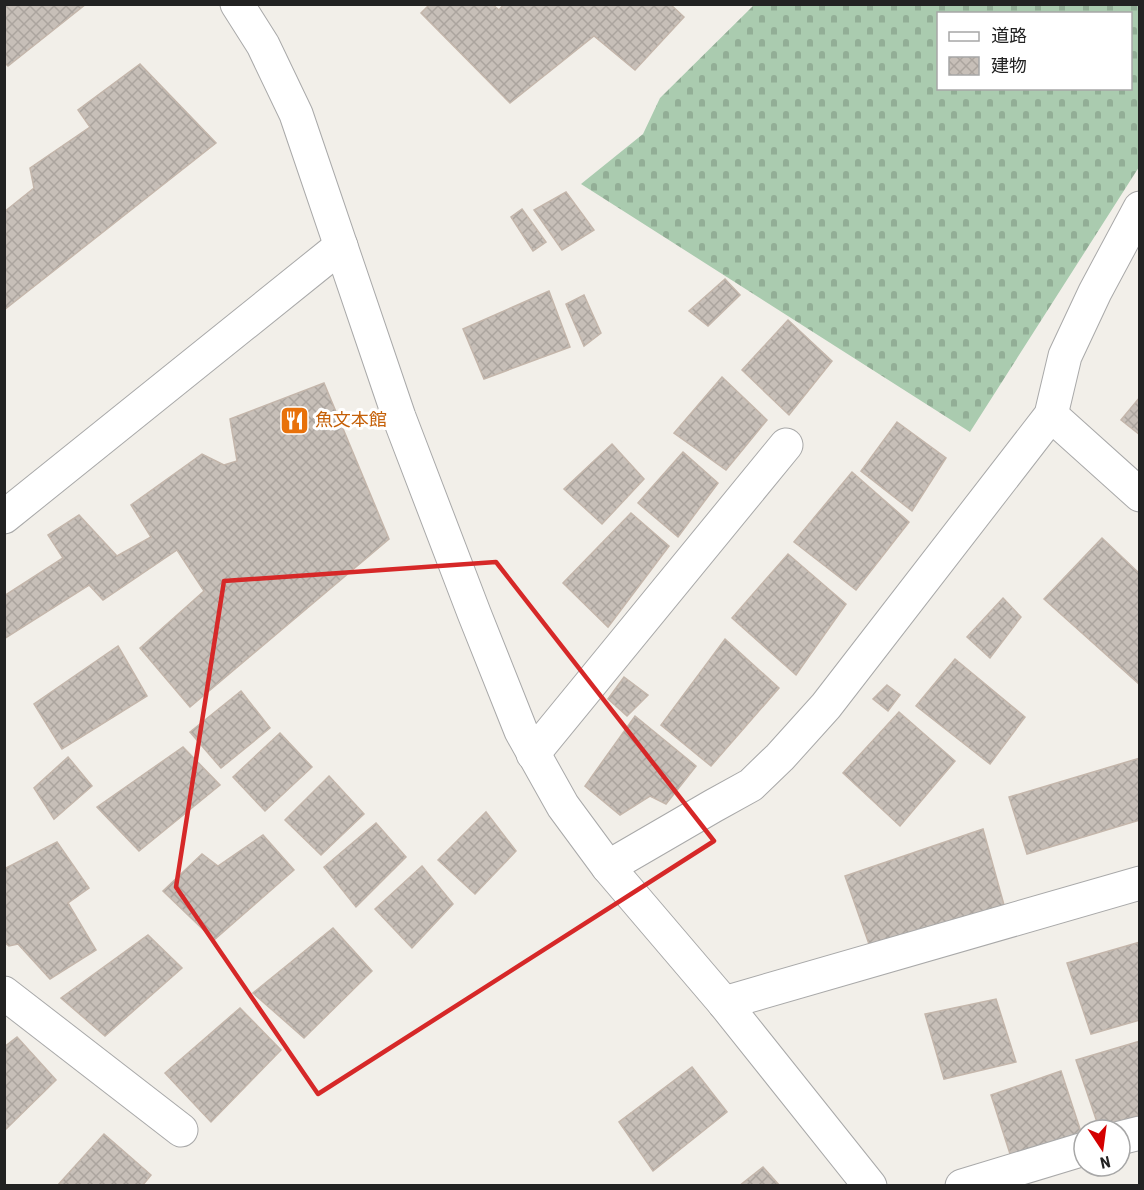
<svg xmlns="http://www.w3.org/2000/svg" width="1144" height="1190" viewBox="0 0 1144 1190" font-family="'Roboto Condensed','Noto Sans JP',sans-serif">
	<defs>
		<pattern id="cemetery-stones" width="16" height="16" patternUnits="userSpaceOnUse" patternTransform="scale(1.5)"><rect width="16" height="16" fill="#aacbaf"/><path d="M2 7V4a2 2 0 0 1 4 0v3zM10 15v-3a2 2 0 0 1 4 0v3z" fill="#92ae96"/></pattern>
		<pattern id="building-cross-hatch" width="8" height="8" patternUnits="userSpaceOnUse" patternTransform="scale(1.5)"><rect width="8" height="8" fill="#c7bfb8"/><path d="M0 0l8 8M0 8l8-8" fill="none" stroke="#aba49e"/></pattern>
	</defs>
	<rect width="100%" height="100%" fill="#f2efe9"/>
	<!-- cemetery -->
	<path fill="url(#cemetery-stones)" fill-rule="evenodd" d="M754,5H1139V167L970,432L581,184L643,134L660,98ZM938,14H1130V88H938Z"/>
	<!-- building -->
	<g fill="url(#building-cross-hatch)" stroke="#c4b6ab" stroke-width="1.5">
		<polygon points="4,4 86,4 8,66 4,62"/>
		<polygon points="430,4 492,4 499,10 504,4 670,4 684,17 635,70 594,36 510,103 421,13"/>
		<polygon points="140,64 216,143 4,310 4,212 34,188 30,168 90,127 78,110"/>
		<polygon points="566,192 594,230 562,250 534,210"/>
		<polygon points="522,209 546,242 533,251 511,217"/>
		<polygon points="725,279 740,295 708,326 689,311"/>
		<polygon points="549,291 570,347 484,379 463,329"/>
		<polygon points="584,295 601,333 584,346 566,304"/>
		<polygon points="788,320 832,361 789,415 742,370"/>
		<polygon points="722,377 767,420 726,470 674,433"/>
		<polygon points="324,383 389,539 190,707 140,648 204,591 177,550 103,600 89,585 4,639 4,596 63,558 48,535 79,515 117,556 151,537 131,505 202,454 224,465 237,461 230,419"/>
		<polygon points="1140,397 1140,435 1121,420"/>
		<polygon points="897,422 946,458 912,511 861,471"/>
		<polygon points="612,444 644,479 602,524 564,489"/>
		<polygon points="683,452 718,483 678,537 638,503"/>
		<polygon points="852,472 909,522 856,590 794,542"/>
		<polygon points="631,513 669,546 608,627 563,583"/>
		<polygon points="1102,538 1140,574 1139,684 1044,599"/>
		<polygon points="788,554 846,604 796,675 732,618"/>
		<polygon points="1003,598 1021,617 990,658 967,637"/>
		<polygon points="725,639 779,688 711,766 661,725"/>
		<polygon points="118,646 147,696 62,749 34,704"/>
		<polygon points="955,659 1025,717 990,764 916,706"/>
		<polygon points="624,677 648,695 627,716 608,699"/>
		<polygon points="887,685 900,695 888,711 873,699"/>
		<polygon points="241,691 270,728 221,768 190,732"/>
		<polygon points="899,712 955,761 900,826 843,773"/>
		<polygon points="635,716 696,766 666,804 650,796 620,815 585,786"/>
		<polygon points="280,733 312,767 265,811 233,777"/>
		<polygon points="183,747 220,785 139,851 97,807"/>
		<polygon points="68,757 92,786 54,819 34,788"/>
		<polygon points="1140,758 1140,820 1027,854 1009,797"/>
		<polygon points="329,776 364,814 321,855 285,820"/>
		<polygon points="486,812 516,851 475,894 438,860"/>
		<polygon points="376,823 406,857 356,907 324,867"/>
		<polygon points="983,829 1004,905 869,944 845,876"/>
		<polygon points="263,835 294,870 214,940 163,891 202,854 218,866"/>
		<polygon points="57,842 89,888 68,903 96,950 50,979 18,944 9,946 4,942 4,869"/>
		<polygon points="422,866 453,904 412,948 375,909"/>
		<polygon points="333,928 372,971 304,1038 253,993"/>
		<polygon points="148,935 182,968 105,1036 61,998"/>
		<polygon points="1140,942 1140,1020 1091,1034 1067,963"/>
		<polygon points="996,999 1016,1062 944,1079 925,1014"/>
		<polygon points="240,1008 281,1050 211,1122 165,1073"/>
		<polygon points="17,1037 56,1080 4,1131 4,1047"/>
		<polygon points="1140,1041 1140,1115 1099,1128 1076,1060"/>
		<polygon points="692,1067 727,1112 653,1171 619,1122"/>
		<polygon points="1061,1071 1082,1135 1012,1160 991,1095"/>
		<polygon points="104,1134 151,1175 142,1186 57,1186"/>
		<polygon points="763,1167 780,1186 739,1186"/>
	</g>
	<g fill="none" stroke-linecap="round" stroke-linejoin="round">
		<defs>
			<g id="minor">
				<polyline points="237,4 263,45 296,114 399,417 474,613 521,731 563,806 608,867 724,1003 870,1186"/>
				<polyline points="1051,415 1140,495"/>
				<polyline points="4,517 341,246"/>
				<polyline points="533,754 786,445"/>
				<polyline points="608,867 713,806 751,785 780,757 826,706 1051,415 1065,356 1095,292 1140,208"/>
				<polyline points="4,993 181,1130"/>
				<polyline points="724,1003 1140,883"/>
				<polyline points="1120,1138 1140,1133"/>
				<polyline points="962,1186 1084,1149"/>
			</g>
		</defs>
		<!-- minor casing -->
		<use href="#minor" stroke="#a9a9a9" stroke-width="35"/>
		<!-- minor -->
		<use href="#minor" stroke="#fff" stroke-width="33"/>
	</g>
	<!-- marked area -->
	<path fill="none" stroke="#d62828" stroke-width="4.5" stroke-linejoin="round" d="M496,562L714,841L318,1094L176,887L224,581Z"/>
	<!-- icons -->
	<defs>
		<symbol id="restaurant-square" viewBox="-11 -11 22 22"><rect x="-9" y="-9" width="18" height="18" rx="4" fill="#e8710a" stroke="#fff"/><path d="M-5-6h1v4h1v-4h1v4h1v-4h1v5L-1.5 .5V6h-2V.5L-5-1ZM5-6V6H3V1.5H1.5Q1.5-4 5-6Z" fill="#fff"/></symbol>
	</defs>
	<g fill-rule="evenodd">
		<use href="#restaurant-square" x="278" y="404" width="33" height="33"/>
	</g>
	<g text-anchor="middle" stroke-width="6" stroke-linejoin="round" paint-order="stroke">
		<!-- food labels -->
		<g font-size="18" fill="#c56008" stroke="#fff" text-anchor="start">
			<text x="315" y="426">魚文本館</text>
		</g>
	</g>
	<!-- border -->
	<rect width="1144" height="1190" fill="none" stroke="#222222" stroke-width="12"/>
	<!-- legend -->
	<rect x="937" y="12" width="195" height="78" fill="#ffffff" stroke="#a7a7a7" stroke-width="1.5"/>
	<rect x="949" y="32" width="30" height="9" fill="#ffffff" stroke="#a7a7a7" stroke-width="1.5"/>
	<text x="991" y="42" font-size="18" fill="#222222">道路</text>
	<rect x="949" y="57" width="30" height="18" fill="url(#building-cross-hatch)" stroke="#a7a7a7" stroke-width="1.5"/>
	<text x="991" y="72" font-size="18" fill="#222222">建物</text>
	<!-- north arrow -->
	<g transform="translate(1102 1148) rotate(167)"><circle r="28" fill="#ffffff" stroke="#a7a7a7" stroke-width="1.5"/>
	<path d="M0-4.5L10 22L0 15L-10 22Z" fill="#d40000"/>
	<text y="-9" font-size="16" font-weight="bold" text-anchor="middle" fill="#222222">N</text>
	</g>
</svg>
